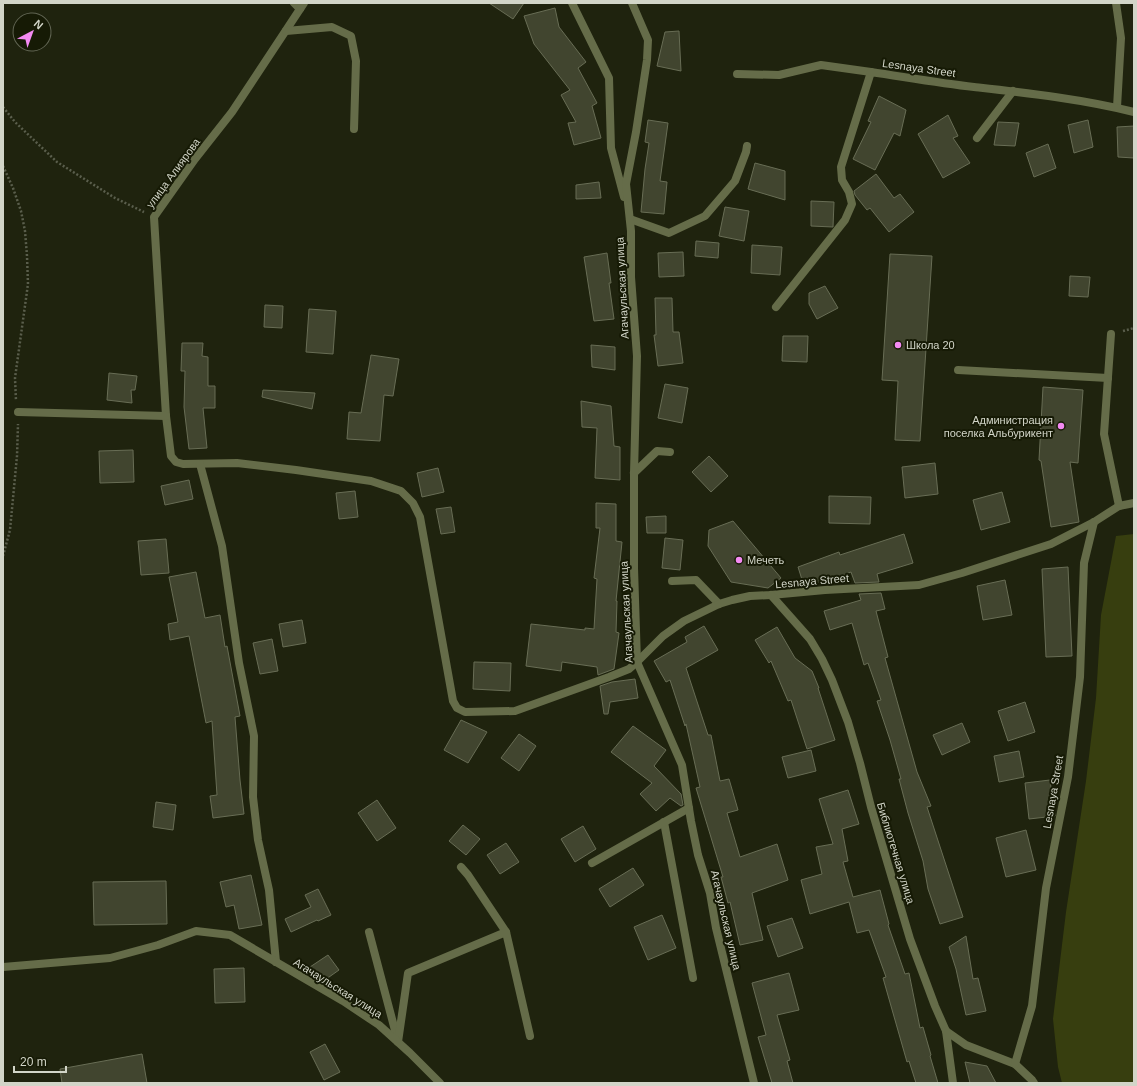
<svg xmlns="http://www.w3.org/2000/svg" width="1137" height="1086" viewBox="0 0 1137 1086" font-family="Arial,sans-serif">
	<rect width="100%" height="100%" fill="#1f230e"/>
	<!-- green -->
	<polygon fill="#373e0f" points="1134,534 1134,1083 1062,1083 1058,1067 1053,1019 1066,912 1086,781 1096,698 1101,615 1116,536"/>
	<!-- building -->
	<g fill="#41452f" stroke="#686d55">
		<polygon points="489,3 524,3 513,19"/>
		<polygon points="555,8 559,27 586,62 578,68 597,103 592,106 601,138 574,145 568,123 576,122 561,95 570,90 534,44 524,16"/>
		<polygon points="679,31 681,71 657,66 665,32"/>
		<polygon points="879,96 906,110 900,136 894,133 875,170 853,159 871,122 868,121"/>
		<polygon points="948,115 958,136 953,138 970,163 943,178 918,134"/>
		<polygon points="648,120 668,123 660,181 667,182 664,214 641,212 645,169 649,143 645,142"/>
		<polygon points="1088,120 1093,147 1074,153 1068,125"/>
		<polygon points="998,122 1019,123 1015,146 994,145"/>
		<polygon points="1134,126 1134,158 1118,157 1117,127"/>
		<polygon points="1048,144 1056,168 1034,177 1026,153"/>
		<polygon points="755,163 785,171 785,200 748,189"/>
		<polygon points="876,174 894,198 900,194 914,212 889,232 870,208 867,210 855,195 854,191"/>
		<polygon points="599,182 601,198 576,199 576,185"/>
		<polygon points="811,201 834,202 833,227 811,226"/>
		<polygon points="725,207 749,211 744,241 719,236"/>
		<polygon points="696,241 719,243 718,258 695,256"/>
		<polygon points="752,245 782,247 780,275 751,273"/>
		<polygon points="683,252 684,276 659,277 658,253"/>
		<polygon points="607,253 611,283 609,283 614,319 594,321 584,257"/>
		<polygon points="890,254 932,256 920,441 895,440 898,381 882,380"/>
		<polygon points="1070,276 1090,277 1088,297 1069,296"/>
		<polygon points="825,286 838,308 817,319 809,304 809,293"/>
		<polygon points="655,298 672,298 673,332 679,332 683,363 658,366 654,335 656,335"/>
		<polygon points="265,305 283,306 282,328 264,327"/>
		<polygon points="309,309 336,311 333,354 306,352"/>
		<polygon points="783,336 808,336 807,362 782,361"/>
		<polygon points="182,343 203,343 202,356 208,357 208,386 215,386 215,408 203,408 207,448 189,449 184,407 185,371 181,371"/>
		<polygon points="591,345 615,347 615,370 592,367"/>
		<polygon points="371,355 399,359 393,396 384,395 380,441 347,439 349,412 361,413"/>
		<polygon points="109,373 137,376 135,390 131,390 132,403 107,400"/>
		<polygon points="665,384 688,388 682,423 658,418"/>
		<polygon points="1043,387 1083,390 1078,463 1070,462 1079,522 1051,527 1041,461 1039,460"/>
		<polygon points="263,390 315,393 312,409 262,397"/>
		<polygon points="581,401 611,406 614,446 620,447 620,480 595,478 597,428 582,427"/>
		<polygon points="133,450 134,482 100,483 99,451"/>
		<polygon points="709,456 728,476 711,492 692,472"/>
		<polygon points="935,463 938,494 905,498 902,467"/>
		<polygon points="438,468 444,492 422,497 417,473"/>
		<polygon points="189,480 193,499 165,505 161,486"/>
		<polygon points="355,491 358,517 339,519 336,493"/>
		<polygon points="1002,492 1010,522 981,530 973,500"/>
		<polygon points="829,496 871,497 870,524 829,523"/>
		<polygon points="596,503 616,504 616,541 622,542 616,601 617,601 616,632 619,633 614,669 598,675 597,667 562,662 561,671 526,666 531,624 585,630 585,628 594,629 597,579 594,578 600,528 596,528"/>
		<polygon points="451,507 455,532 441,534 436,509"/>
		<polygon points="666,516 666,533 647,533 646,517"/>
		<polygon points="733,521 781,578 768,588 731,582 708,546 709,530"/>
		<polygon points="904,534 913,563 877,574 879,582 855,583 851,572 828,581 828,580 804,586 798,567 839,552 840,555"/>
		<polygon points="665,538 683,540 680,570 662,568"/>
		<polygon points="166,539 169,573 141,575 138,541"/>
		<polygon points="1068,567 1072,656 1046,657 1042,569"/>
		<polygon points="196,572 205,618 220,615 225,647 227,646 240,716 235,717 240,780 244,814 213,818 210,796 217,795 212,721 206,723 189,636 170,640 168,624 178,622 169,577"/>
		<polygon points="1005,580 1012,615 983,620 977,586"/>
		<polygon points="881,593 885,609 876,611 888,657 885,658 917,772 931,806 927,807 963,917 940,924 928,889 923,861 908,813 899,779 901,779 890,740 877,701 881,700 868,663 864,665 852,623 830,630 824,611 861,600 859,594"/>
		<polygon points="302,620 306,643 283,647 279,624"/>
		<polygon points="704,626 718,650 686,668 708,735 711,735 720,781 729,779 738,810 727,813 740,857 777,844 788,880 752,893 763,940 740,945 730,902 728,903 721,877 723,877 696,788 700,787 686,724 685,726 670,680 666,682 654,661 687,642 685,637"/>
		<polygon points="777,627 795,658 812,671 819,688 818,688 835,740 807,749 791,700 788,701 771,661 769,663 755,640"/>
		<polygon points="272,639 278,671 260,674 253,643"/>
		<polygon points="474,662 511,663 510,691 473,689"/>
		<polygon points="635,679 638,698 610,702 608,714 604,714 600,686 612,682"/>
		<polygon points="1025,702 1035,732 1008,741 998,711"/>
		<polygon points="461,720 487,732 468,763 444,750"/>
		<polygon points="962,723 970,742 942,755 933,735"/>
		<polygon points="633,726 666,750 654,766 681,794 683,805 681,806 670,798 656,811 640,794 652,783 611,752"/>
		<polygon points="519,734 536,746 519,771 501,758"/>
		<polygon points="811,750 816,771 788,778 782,757"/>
		<polygon points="1019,751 1024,777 999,782 994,756"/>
		<polygon points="1050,780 1055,816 1029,819 1025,783"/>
		<polygon points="848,790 859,824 842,829 848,861 843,862 853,897 880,890 889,924 888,925 905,974 909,973 920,1028 923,1027 931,1055 930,1056 938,1083 916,1083 909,1061 907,1062 883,978 886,977 869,930 857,933 849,902 810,914 801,880 822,874 816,847 833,844 819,799"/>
		<polygon points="377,800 396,828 377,841 358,813"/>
		<polygon points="156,802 176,805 173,830 153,827"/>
		<polygon points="463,825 480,839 466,855 449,841"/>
		<polygon points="583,826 596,849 575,862 561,839"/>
		<polygon points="1026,830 1036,870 1006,877 996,838"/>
		<polygon points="506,843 519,862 500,874 487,855"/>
		<polygon points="633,868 644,885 610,907 599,889"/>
		<polygon points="251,875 262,925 239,929 234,905 226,907 220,882"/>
		<polygon points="166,881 167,924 94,925 93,882"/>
		<polygon points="318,889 331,915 318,921 317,920 291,932 285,919 311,907 305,895"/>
		<polygon points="662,915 676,948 648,960 634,927"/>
		<polygon points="792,918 803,948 778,957 767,926"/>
		<polygon points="966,936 973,979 978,978 986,1011 966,1015 956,969 949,947"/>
		<polygon points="328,955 339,970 322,982 319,980 310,967"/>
		<polygon points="244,968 245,1002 215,1003 214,969"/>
		<polygon points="789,973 799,1010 777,1015 790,1060 787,1061 793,1083 772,1083 758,1037 766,1035 752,983"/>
		<polygon points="325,1044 340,1072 324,1080 310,1052"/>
		<polygon points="142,1054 147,1083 62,1083 60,1069"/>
		<polygon points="965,1062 987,1066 996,1083 970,1083"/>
	</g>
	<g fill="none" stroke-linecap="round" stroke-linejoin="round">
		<!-- path -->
		<g stroke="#5a5e4c" stroke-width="2.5" stroke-dasharray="2 2" stroke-linecap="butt">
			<polyline points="3,107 15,122 57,162 115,198 144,212"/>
			<polyline points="3,166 13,188 21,211 25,231 27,256 28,284 15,378 16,401"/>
			<polyline points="1123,331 1134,328"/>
			<polyline points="3,556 10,530 17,456 18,424"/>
		</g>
		<!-- lane -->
		<g stroke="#656c49" stroke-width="8">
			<polyline points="1116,3 1121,38 1117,107"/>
			<polyline points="630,219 669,233 705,216 735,181 746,152 747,146"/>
			<polyline points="1111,334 1104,434 1119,506"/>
			<polyline points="958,370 1108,378"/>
			<polyline points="634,473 657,451 670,452"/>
			<polyline points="672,581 696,580 719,604"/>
			<polyline points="664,822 693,978"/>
			<polyline points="592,863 689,808"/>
			<polyline points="461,867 468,875 506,932"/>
			<polyline points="369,932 397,1038"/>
			<polyline points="398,1042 408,973 506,932 530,1036"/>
		</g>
		<!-- street -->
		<g stroke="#656c49" stroke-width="8">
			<polyline points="294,3 300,9"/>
			<polyline points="304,3 232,112 195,159 154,217 166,416 171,456 176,462 183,464 237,463 296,470 371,481 401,491 413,503 420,517 453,701 457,708 465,712 515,711 609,677 629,669 637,662 663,636 684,621 719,604 732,600 750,596 771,595 825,590 919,585 962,573 1051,544 1094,522 1119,506 1134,503"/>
			<polyline points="572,3 609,78 611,148 624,197"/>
			<polyline points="632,3 648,40 647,60 636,132 626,184 631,231 631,277 637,356 634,473 634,568 637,662 682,765 691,821 698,855 710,893 716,928 754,1083"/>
			<polyline points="286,31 332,27 351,36 356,61 354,129"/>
			<polyline points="737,74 779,75 821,65 871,72"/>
			<polyline points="977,138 1013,91"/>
			<path d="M776,307L845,220L852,204L849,192L842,180L841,167L871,72C905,77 939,83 974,87C1027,93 1082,99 1134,112"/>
			<polyline points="18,412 166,416"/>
			<polyline points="200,464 222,546 239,663 254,736 253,797 258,840 269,890 276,962"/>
			<polyline points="771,595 810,639 822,659 832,680 848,722 860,763 871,807 910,939 935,1006 946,1031 966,1045 1015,1064 1032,1080 1034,1083"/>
			<polyline points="3,967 110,958 158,945 196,931 230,935 343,1001 379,1025 410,1053 440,1083"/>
			<polyline points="946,1031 953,1083"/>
			<polyline points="1015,1064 1032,1006 1046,888 1068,777 1080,677 1084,563 1094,522"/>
		</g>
	</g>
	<!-- markers -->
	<g fill="#f38af2" stroke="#161a05" stroke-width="1.5">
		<circle cx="898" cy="345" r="4"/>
		<circle cx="1061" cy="426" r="4"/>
		<circle cx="739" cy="560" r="4"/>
	</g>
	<g text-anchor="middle" stroke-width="4" stroke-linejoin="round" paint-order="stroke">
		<!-- street labels -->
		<g font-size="11" fill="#d2d5c8" stroke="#161a05">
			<text transform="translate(919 68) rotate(8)" y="4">Lesnaya Street</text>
			<text transform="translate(173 173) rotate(-54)" y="4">улица Алиярова</text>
			<text transform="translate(622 288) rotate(-93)" y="4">Агачаульская улица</text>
			<text transform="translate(812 581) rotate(-5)" y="4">Lesnaya Street</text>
			<text transform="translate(626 612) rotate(-93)" y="4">Агачаульская улица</text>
			<text transform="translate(1053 792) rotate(-80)" y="4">Lesnaya Street</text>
			<text transform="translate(896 853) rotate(73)" y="4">Библиотечная улица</text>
			<text transform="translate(726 920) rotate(77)" y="4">Агачаульская улица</text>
			<text transform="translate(338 988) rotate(32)" y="4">Агачаульская улица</text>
		</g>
		<!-- poi labels -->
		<g font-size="11" fill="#d2d5c8" stroke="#161a05" text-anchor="start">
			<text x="906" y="349">Школа 20</text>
			<text x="1053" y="424" text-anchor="end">Администрация<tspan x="1053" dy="13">поселка Альбурикент</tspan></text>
			<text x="747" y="564">Мечеть</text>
		</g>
	</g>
	<!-- border -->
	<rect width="1137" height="1086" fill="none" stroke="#d2d5c8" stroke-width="8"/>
	<!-- north arrow -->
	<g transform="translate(32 32) rotate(41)"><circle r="19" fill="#161a05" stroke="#616553"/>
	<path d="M0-3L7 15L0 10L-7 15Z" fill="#f38af2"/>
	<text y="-6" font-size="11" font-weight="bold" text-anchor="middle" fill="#d2d5c8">N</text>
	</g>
	<!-- scale -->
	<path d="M14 1066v6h52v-6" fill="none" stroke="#d2d5c8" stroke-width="2"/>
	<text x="20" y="1066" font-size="12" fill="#d2d5c8" stroke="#161a05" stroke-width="3" paint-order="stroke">20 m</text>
</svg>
